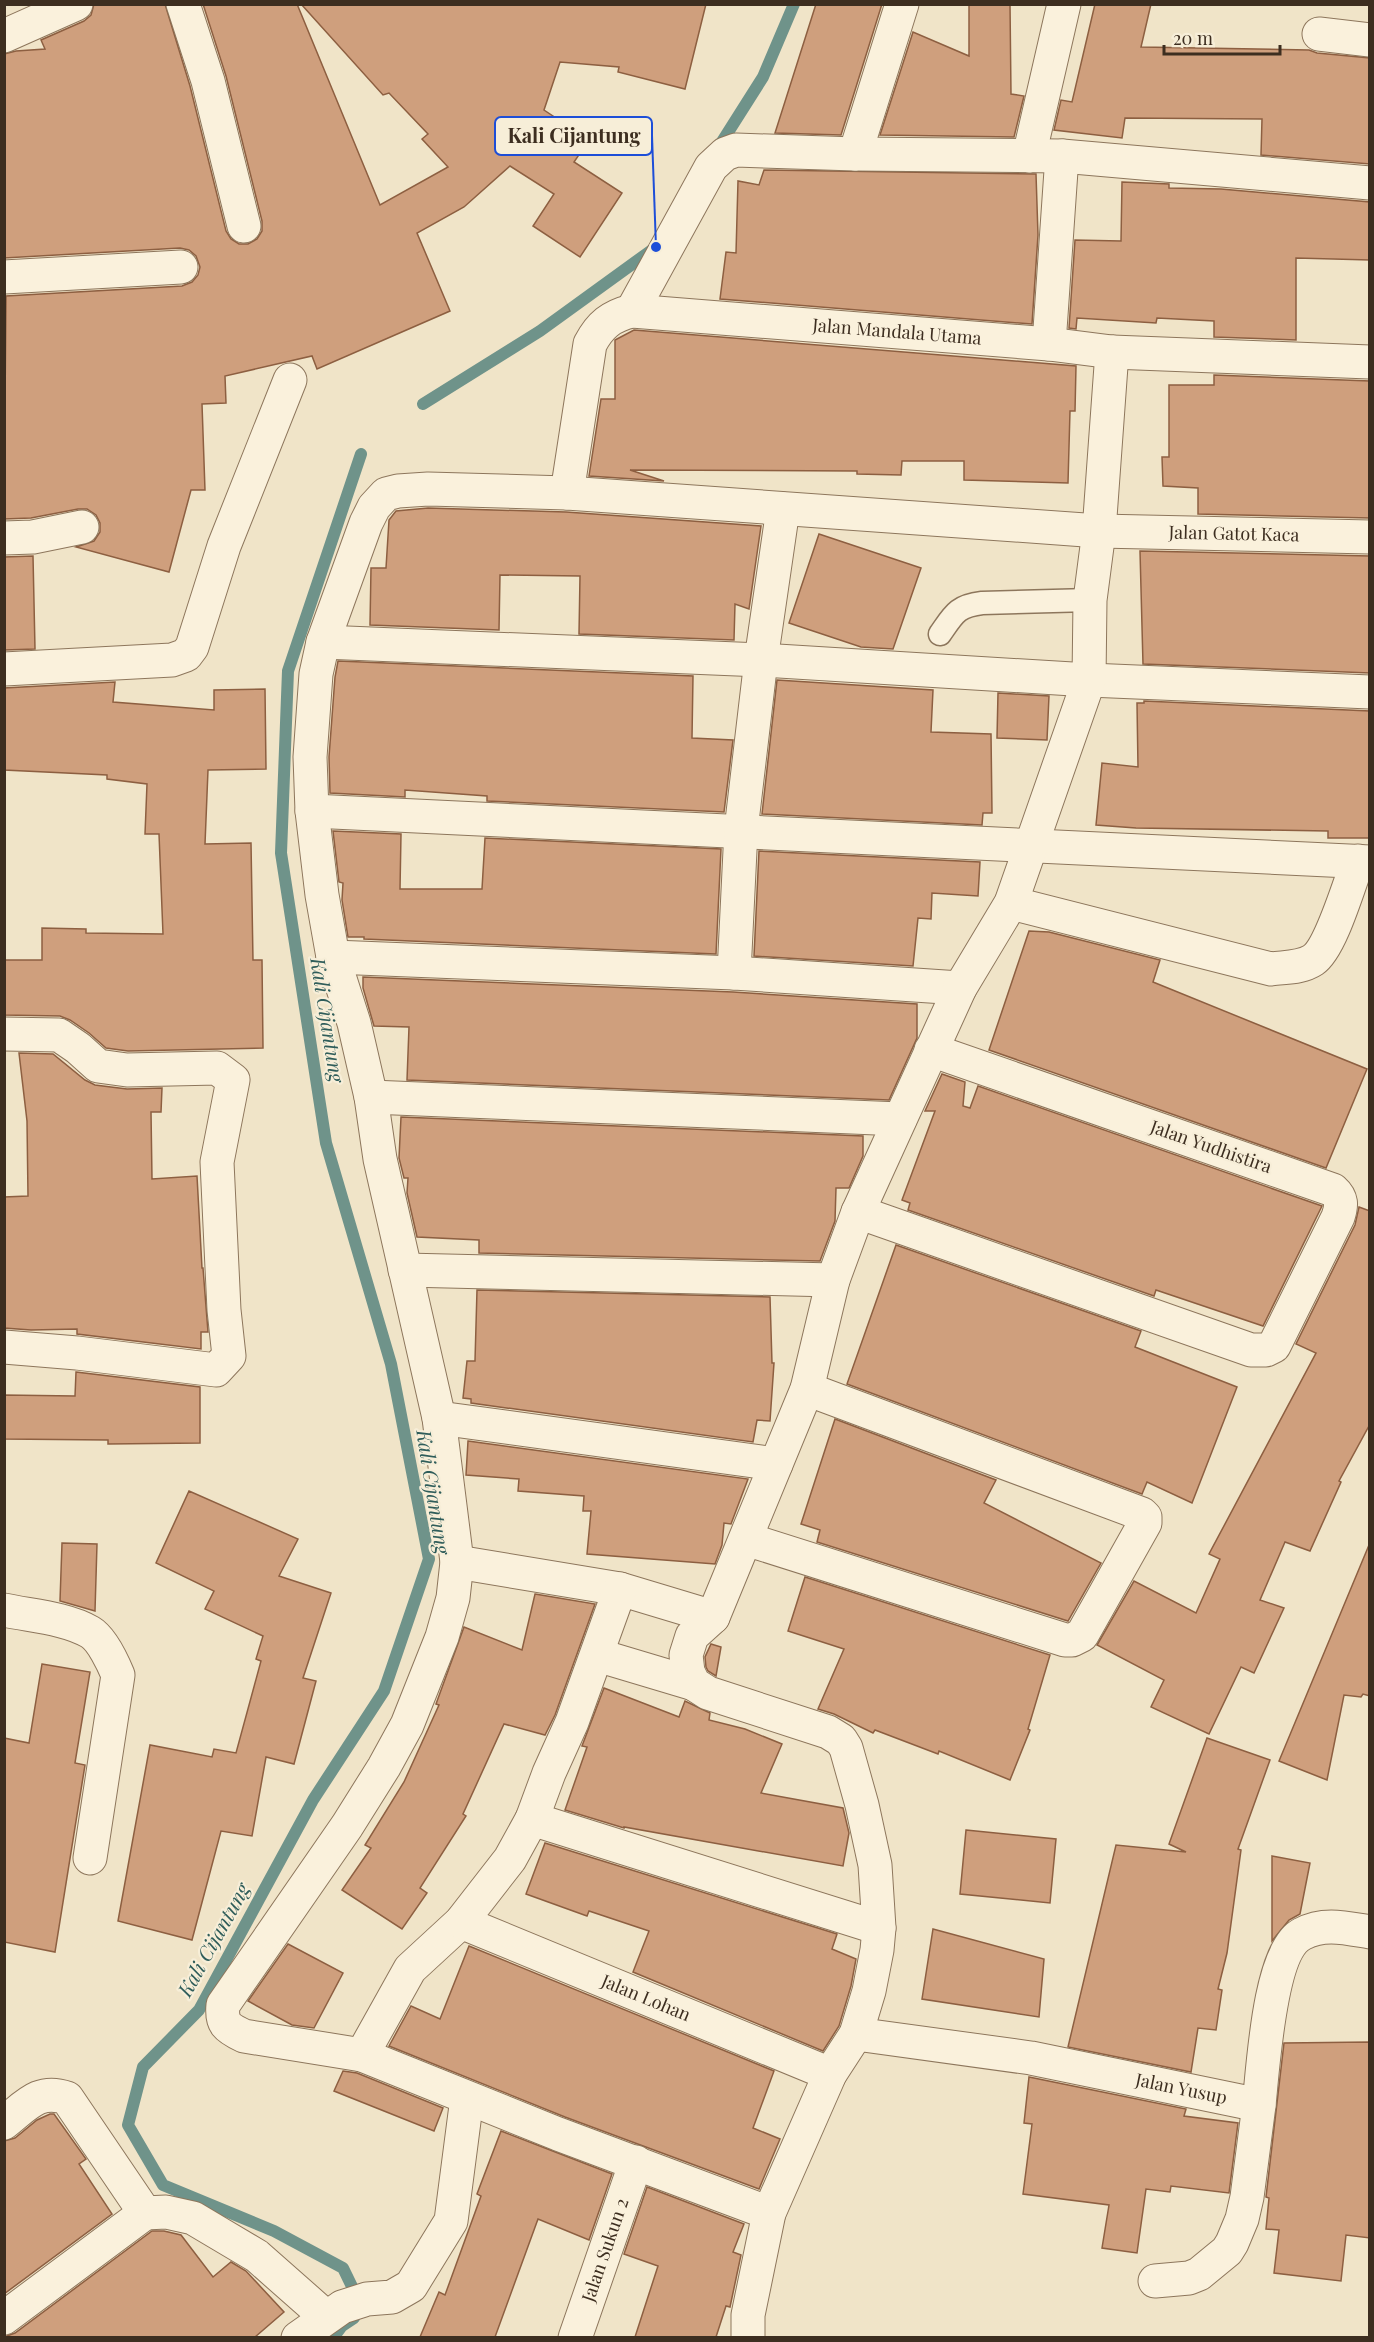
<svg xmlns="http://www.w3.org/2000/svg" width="1374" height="2342" viewBox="0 0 1374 2342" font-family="'Playfair Display',serif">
	<rect width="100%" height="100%" fill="#f0e4c8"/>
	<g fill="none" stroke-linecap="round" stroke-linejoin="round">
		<!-- stream -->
		<g stroke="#6f938a" stroke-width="12">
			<polyline points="718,148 763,77 794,4"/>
			<polyline points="423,404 540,331 656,247"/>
			<polyline points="359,2301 343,2268 274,2231 163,2185 128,2125 143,2067 199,2010 313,1800 384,1691 429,1559 391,1364 326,1143 281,853 288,671 361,454"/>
			<polyline points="333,2338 342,2326 354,2318"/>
		</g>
	</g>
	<!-- building -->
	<g fill="#cf9f7d" stroke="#8d5f41" stroke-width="1.5">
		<polygon points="94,4 165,4 190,86 226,231 231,239 239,244 248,244 257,239 262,231 262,221 226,76 203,4 297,4 380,205 448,167 422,139 428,134 389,93 383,95 301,4 706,4 685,89 618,72 619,67 560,62 544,110 589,140 574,162 622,193 580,257 533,226 554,194 510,166 464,207 417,233 450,311 317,369 312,356 225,376 226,403 202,404 205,490 191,490 169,572 76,547 94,541 100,532 100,523 96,515 87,509 78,509 31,518 4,519 6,296 182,286 192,282 198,275 200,267 196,256 189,250 180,248 4,258 4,54 16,51 45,49 41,40 84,21 91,15"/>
		<polygon points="816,4 882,4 841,135 775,133"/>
		<polygon points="969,4 1010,4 1011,94 1024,96 1014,137 880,135 913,32 969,56"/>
		<polygon points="1095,4 1151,4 1141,47 1309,50 1317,53 1370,58 1370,164 1261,155 1262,119 1125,118 1122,138 1054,130 1061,100 1072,102"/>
		<polygon points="764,170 1036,174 1038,235 1032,324 720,299 726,252 736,253 738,181 759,185"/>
		<polygon points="1122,182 1169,184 1169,188 1221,189 1370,202 1370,260 1296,258 1296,340 1214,337 1214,321 1157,318 1156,323 1077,318 1076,329 1069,328 1075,240 1121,241"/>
		<polygon points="634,330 1076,366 1075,411 1070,411 1068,483 964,480 964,461 902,461 901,475 857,474 857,471 630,470 664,481 589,476 601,399 615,399 615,340"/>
		<polygon points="1214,375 1370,381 1370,518 1198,514 1198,488 1163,486 1162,457 1169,457 1169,385 1214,385"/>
		<polygon points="428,508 566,512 761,526 749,609 735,604 734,640 579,634 580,576 500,575 499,630 370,625 371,568 386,568 389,520 396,511"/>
		<polygon points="819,534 921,568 893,649 861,647 789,623"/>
		<polygon points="1140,551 1370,556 1370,673 1143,664"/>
		<polygon points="33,556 35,649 4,650 4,557"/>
		<polygon points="338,661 693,676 692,738 733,740 724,812 487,801 487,796 405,790 405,797 330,793 329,757 335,677"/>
		<polygon points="777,680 933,690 931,732 991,734 992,813 983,813 982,825 762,814"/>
		<polygon points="115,682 113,702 214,710 214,690 265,689 266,769 208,770 205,844 251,843 253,960 262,960 263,1048 128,1051 106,1048 89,1033 70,1020 60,1016 4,1015 4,960 42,960 42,928 86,929 86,933 163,934 159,834 145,834 147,784 107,779 107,775 4,770 4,688"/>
		<polygon points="998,693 1049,696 1047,740 997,738"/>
		<polygon points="1144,701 1370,711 1370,838 1328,838 1328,831 1136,828 1096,825 1102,763 1138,767 1137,703 1144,703"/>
		<polygon points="333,831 401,834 400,889 482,889 485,838 721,849 716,954 364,939 364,937 348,937 342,900 343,883 339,882"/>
		<polygon points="759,851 980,862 978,896 932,893 931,919 918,918 913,966 754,956"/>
		<polygon points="1029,931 1049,932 1160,960 1153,982 1367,1069 1326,1168 989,1050"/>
		<polygon points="363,977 733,992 917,1004 917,1038 889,1100 407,1080 409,1027 374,1026 363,988"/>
		<polygon points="19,1053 53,1054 85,1080 95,1085 127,1089 162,1088 161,1112 151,1112 152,1179 197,1176 202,1268 203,1268 208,1332 201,1332 201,1349 77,1334 77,1329 31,1330 4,1328 4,1197 28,1196 27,1121"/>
		<polygon points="942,1074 965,1082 963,1106 970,1108 978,1086 1322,1206 1263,1326 1156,1290 1154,1296 908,1210 910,1203 902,1200 935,1111 925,1111"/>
		<polygon points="401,1117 863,1136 863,1156 849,1188 836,1188 835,1221 820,1261 479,1253 479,1240 417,1237 407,1193 408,1178 404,1178 399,1158"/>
		<polygon points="1359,1207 1370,1211 1370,1424 1339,1481 1341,1482 1310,1551 1285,1542 1260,1600 1284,1608 1254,1673 1241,1667 1209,1734 1151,1707 1164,1680 1097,1645 1134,1581 1196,1613 1220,1559 1209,1554 1316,1353 1296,1344 1355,1225"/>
		<polygon points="896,1245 1141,1331 1135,1347 1237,1387 1192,1503 1147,1482 1142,1494 847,1384"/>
		<polygon points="477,1290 770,1297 772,1363 774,1363 770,1421 757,1420 753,1442 471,1403 471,1399 463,1398 467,1361 475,1361"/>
		<polygon points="76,1372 200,1387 200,1443 108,1444 108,1440 4,1439 4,1395 75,1396"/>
		<polygon points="835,1419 996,1480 984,1503 1101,1563 1068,1621 817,1542 820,1530 801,1524"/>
		<polygon points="468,1441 748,1479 731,1524 724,1523 722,1545 715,1564 587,1554 591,1511 583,1511 584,1496 518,1491 519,1479 466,1475"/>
		<polygon points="189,1491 298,1539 279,1576 331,1593 303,1678 316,1681 294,1764 266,1757 252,1836 221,1831 192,1940 118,1921 150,1745 212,1757 214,1749 236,1753 261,1661 256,1659 263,1636 205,1609 214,1591 156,1563"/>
		<polygon points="62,1543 97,1544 95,1611 60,1601"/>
		<polygon points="1369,1545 1370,1696 1363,1694 1361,1697 1344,1695 1327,1780 1279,1761"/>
		<polygon points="805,1577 1050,1655 1028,1729 1030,1730 1010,1780 939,1751 938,1754 875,1730 873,1733 834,1714 818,1709 844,1649 788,1631"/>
		<polygon points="535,1594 595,1604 555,1715 545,1735 504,1724 463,1814 466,1816 420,1888 427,1893 402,1929 342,1890 371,1848 365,1845 404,1782 439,1705 436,1704 464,1627 522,1650"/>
		<polygon points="711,1644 721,1647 716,1676 708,1671 706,1667 705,1657"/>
		<polygon points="42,1664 90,1672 75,1763 85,1765 55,1952 4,1942 4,1738 29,1743"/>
		<polygon points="604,1688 679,1717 685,1701 710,1713 709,1720 745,1729 782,1744 761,1793 843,1808 849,1833 843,1866 624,1827 624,1828 565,1810 587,1747 582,1746"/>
		<polygon points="1207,1738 1270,1760 1238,1849 1241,1850 1227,1953 1218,1989 1222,1990 1216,2030 1198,2028 1191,2072 1068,2047 1116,1845 1186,1852 1169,1844"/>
		<polygon points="966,1830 1056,1839 1050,1903 960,1894"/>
		<polygon points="545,1843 837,1934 832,1949 856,1959 851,1986 839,2026 823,2051 633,1972 649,1931 589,1911 587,1916 526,1894"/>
		<polygon points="1272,1856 1310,1863 1300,1914 1289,1920 1272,1941"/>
		<polygon points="933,1929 1044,1959 1039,2017 922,1999"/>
		<polygon points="288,1944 343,1973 314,2028 292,2025 248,2001"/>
		<polygon points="469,1946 774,2071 753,2128 780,2139 759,2189 565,2117 389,2046 411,2006 440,2019"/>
		<polygon points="1370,2042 1370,2238 1346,2235 1341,2281 1274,2273 1279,2230 1266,2229 1269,2198 1266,2197 1284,2043"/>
		<polygon points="343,2071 357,2073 443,2108 434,2131 334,2091"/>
		<polygon points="1029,2077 1186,2109 1184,2116 1238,2123 1229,2193 1171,2186 1170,2192 1146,2189 1137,2253 1102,2248 1109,2205 1023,2194 1032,2124 1024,2123"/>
		<polygon points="50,2114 54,2114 86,2159 79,2164 112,2214 4,2294 4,2141 15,2138 37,2120"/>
		<polygon points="501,2131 612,2174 589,2240 538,2219 495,2337 420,2337 439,2292 445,2295 481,2196 477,2194"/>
		<polygon points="647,2187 744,2224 733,2252 741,2255 730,2307 726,2306 716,2337 635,2337 658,2266 624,2254"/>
		<polygon points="152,2231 164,2231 181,2235 213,2277 231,2262 246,2271 284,2312 255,2337 4,2337 15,2333"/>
	</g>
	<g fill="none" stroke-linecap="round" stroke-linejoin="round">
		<defs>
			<path id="service" d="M940,634C954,614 957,606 982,603L1090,600"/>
			<g id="minor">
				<polyline points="183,4 208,81 244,226"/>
				<polyline points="1319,34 1370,40"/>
				<polyline points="4,36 76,4"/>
				<polyline points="855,154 902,4"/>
				<polyline points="1029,156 1064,4"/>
				<polyline points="4,277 181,267"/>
				<polyline points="632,311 711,167 725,154 736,150 855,154 1062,156 1370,183"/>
				<polyline points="1049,344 1062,156"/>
				<path id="s1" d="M567,493L590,344C600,325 611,316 632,311L1049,344L1112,352L1370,362"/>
				<polyline points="4,538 33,537 82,527"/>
				<polyline points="323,642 761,660 1089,680 1370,692"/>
				<polyline points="4,669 172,660 186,655 192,647 224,546 290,380"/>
				<polyline points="312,811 1370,862"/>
				<path d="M1011,903L1271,969C1285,967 1301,968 1313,960C1331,948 1349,884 1358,861"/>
				<polyline points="333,957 734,973 960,988"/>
				<polyline points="734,973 741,830 761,660 783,509"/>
				<polyline points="4,1034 59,1035 78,1048 98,1066 127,1070 217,1068 233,1080 217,1162 224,1310 229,1356 216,1370 77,1353 4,1347"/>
				<polyline points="371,1097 900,1119"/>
				<path d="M858,1212L1251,1350H1266L1274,1346L1338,1217C1342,1205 1342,1198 1333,1190L931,1050"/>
				<polyline points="405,1270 833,1280"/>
				<polyline points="439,1418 776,1464"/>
				<polyline points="746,1539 1065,1640 1072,1640 1082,1635 1145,1523 1145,1517 1142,1514 807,1389"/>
				<polyline points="457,1562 620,1589 713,1617"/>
				<polyline points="620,1589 572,1722 549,1773 532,1819 510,1859 461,1922 410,1969 362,2055 558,2134 769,2213"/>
				<path d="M4,1610C32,1616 66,1618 90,1632C102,1639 113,1663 118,1675L90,1858"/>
				<polyline points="597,1655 694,1684"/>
				<polyline points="532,1819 879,1928"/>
				<path id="s2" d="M461,1922L830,2074"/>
				<path id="s3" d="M856,2034L1031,2058L1259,2105C1263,2069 1269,1951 1302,1934C1324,1922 1346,1928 1370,1932"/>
				<path id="s4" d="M362,2055L244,2036C227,2028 221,2024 223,2005L347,1826L384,1767L407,1725L442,1637L453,1598L457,1562L439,1418L380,1159L371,1097L354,1023L333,957L322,895L312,811L310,757L316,674L323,642L366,523L374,507L386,494L398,491L428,489L567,493L1099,531L1370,537"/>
				<path d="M4,2123C26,2106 38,2088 67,2098L145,2213L166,2212L193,2218L257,2256L326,2317"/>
				<polyline points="1155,2281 1189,2278 1199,2274 1227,2251 1232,2243 1242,2219 1247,2197 1259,2105"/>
				<polyline points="4,2318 145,2213"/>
				<polyline points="298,2338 342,2307 367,2299 392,2297 411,2286 451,2221 467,2098"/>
				<path id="s5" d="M575,2338L636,2162"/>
				<polyline points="748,2338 748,2315 769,2213 830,2074 856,2034 869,1991 877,1950 879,1928 875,1865 862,1805 846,1748 841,1740 828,1732 708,1693 694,1684 688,1672 686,1655 692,1636 713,1617 807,1389 833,1280 858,1212 960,988 1011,903 1089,680 1090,600 1099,531 1112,352"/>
			</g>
		</defs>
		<!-- service casing -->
		<use href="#service" stroke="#8d765c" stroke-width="25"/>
		<!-- minor casing -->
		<use href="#minor" stroke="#8d765c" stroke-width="35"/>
		<!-- service -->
		<use href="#service" stroke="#faf1dc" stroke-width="22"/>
		<!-- minor -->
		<use href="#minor" stroke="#faf1dc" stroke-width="33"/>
	</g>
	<g text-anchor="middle" stroke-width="4.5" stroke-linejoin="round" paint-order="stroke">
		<!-- street labels -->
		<g font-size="18" fill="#3d2e20" stroke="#f7eed8">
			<text dy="6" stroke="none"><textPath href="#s1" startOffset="472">Jalan Mandala Utama</textPath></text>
			<text dy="6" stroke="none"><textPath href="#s4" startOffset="2616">Jalan Gatot Kaca</textPath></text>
			<text transform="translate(1211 1147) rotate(19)" y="6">Jalan Yudhistira</text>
			<text dy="6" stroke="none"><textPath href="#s2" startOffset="200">Jalan Lohan</textPath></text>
			<text dy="6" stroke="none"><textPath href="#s3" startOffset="330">Jalan Yusup</textPath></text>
			<text dy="6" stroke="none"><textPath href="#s5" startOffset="93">Jalan Sukun 2</textPath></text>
		</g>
		<!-- water labels -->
		<g font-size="20" font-style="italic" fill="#2f5d5a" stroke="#f7eed8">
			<text transform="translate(327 1020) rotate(81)" y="7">Kali Cijantung</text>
			<text transform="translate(433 1492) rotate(81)" y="7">Kali Cijantung</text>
			<text transform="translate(214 1940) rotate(-61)" y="7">Kali Cijantung</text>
		</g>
	</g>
	<!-- callouts -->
	<path fill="none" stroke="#1d4ed8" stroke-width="2" d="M656 247L652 136"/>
	<circle fill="#1d4ed8" stroke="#f7eed8" stroke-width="2" cx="656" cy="247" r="6"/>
	<rect fill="#f7eed8" stroke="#1d4ed8" stroke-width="2" x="495" y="117" width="157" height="38" rx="6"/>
	<g font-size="20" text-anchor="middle" font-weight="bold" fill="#3d2e20">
		<text x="574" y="143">Kali Cijantung</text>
	</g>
	<!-- border -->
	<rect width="1374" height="2342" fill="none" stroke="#3d2e20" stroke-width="12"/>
	<!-- scale -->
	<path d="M1164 45v9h116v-9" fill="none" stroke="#3d2e20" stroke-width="3"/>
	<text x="1173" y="45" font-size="18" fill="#3d2e20" stroke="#f7eed8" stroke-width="4.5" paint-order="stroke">20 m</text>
</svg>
